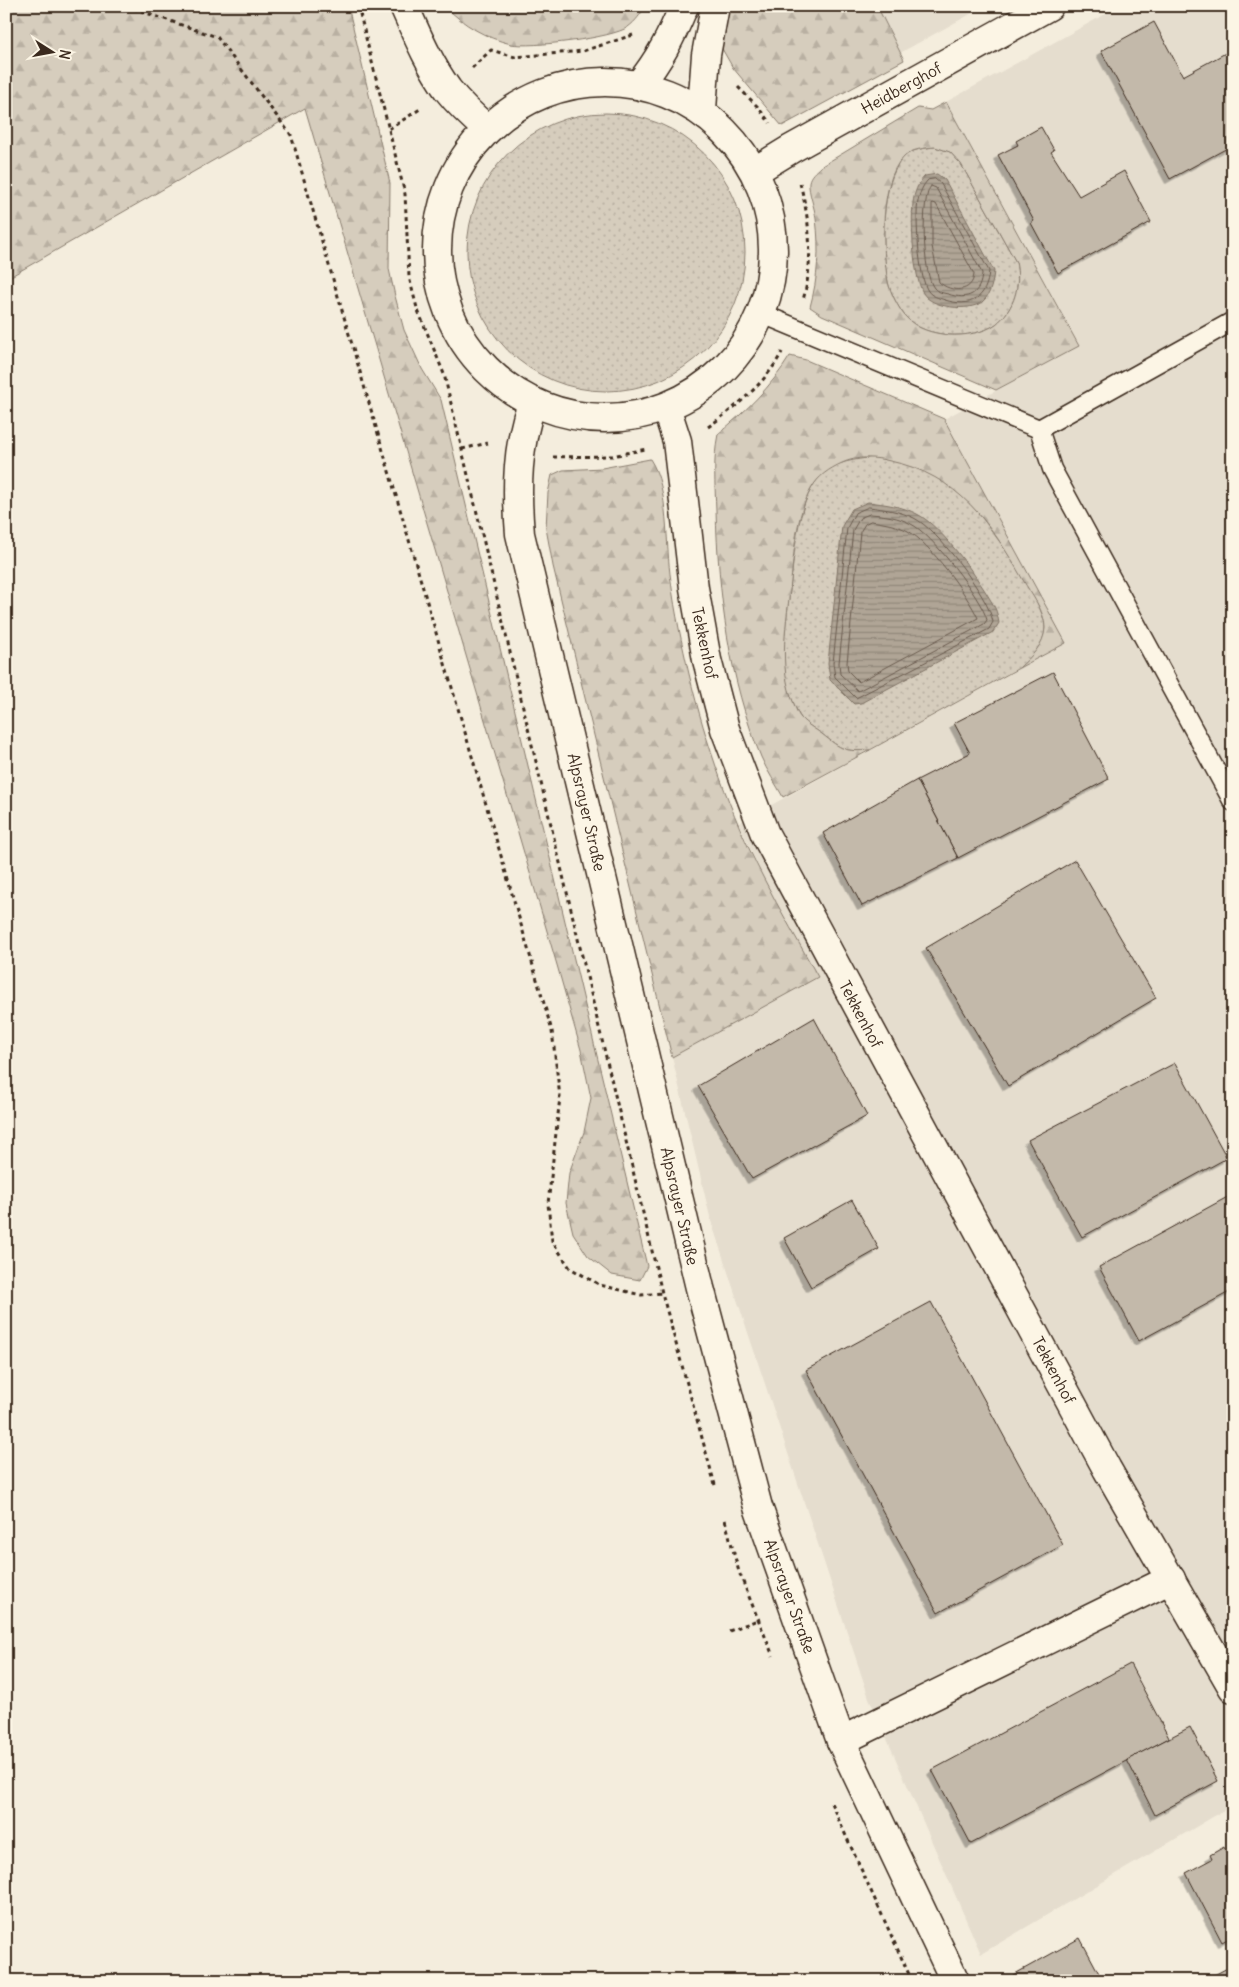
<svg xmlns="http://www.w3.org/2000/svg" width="1239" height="1987" viewBox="0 0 1239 1987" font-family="Delius,sans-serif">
	<defs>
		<pattern id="grass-dots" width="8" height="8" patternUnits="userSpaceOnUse" patternTransform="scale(1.25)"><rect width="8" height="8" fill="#d6cdbd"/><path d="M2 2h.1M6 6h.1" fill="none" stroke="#b9b0a2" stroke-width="1.8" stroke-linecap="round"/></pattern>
		<pattern id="forest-firs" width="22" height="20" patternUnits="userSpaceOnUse" patternTransform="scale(1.25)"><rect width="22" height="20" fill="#d6cdbd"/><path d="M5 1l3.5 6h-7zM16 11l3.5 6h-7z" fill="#b9b0a2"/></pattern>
		<pattern id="water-rules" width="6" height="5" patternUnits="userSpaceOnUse" patternTransform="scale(1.25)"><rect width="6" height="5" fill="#b0a596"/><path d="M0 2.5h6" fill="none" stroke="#90877a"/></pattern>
		<filter id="shadow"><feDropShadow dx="-4.5" dy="4.5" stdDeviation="0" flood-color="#0004"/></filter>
	</defs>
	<rect width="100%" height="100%" fill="#f4eddd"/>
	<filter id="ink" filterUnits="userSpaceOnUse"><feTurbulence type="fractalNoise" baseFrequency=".02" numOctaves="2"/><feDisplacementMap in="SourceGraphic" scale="10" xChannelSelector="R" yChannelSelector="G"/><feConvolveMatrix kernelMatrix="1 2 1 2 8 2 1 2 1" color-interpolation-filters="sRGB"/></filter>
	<g filter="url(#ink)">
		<!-- built -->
		<g fill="#e5ddce">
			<polygon points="877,6 985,6 900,53"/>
			<polygon points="1120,6 1233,6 1233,1805 981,1954 869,1698 711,1221 672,1057 685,1050 763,877 739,823 1065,643 944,419 1079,345 946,102"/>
		</g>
		<!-- grass -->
		<g fill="url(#grass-dots)" stroke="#887c6e">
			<circle cx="606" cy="252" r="139"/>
			<path d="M935,147L950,152L961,164L1016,262C1021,284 1015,309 996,324C984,333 964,336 949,335C933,333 917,330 905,316C899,309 890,292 888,282C882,250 879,183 904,157C912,149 925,148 935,147Z"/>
			<path d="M873,457C894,461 915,465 935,476C945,481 957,490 965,498C985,518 1045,602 1045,627C1045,645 1031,657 1019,668L870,750C845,752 842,750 822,734C815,729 806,724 801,718C798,714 796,708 794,704C776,666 787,621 791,581C795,548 798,497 823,473C836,461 856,460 873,457Z"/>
		</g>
		<!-- forest -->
		<g fill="url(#forest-firs)" stroke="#887c6e" fill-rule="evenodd">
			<polygon points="6,6 348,6 390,183 389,269 395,296 404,330 422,369 441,400 647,1266 640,1280 612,1275 588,1256 573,1233 566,1203 569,1173 584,1132 591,1098 581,1050 557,965 305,108 6,279"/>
			<path d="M445,6H645C641,14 636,21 628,27C613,38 530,48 511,44C486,38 463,25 445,6Z"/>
			<polygon points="728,6 877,6 904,60 782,126 733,68 721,47"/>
			<path d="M946,102L1079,346L996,390L822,315L810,307C818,278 820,249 816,219C815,208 808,192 809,182C810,175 816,171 820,167L918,108L931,110ZM935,147L950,152L961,164L1016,262C1021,284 1015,309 996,324C984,333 964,336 949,335C933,333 917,330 905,316C899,309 890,292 888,282C882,250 879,183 903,157C911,149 925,148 935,147Z"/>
			<path d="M790,356L806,360L944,419L1066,643L1019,668C1031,657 1044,645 1045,628C1045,611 1031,594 1023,580C991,523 958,475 890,461C875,457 857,456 842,463C829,469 818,476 811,489C796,516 794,552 791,581C787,621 777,666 794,704C796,709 798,715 801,718C806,724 815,729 822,734C842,750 845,752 870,750L783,797C776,784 767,771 761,757C729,680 718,593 716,510C715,485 713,458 718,434C746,411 771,387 790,356Z"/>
			<path d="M650,459C670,490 665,544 671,581C675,612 682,644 689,674C706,744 730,813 763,877C780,911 800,944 818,977L672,1057L553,566L546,528L548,493L552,475L563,470L602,468Z"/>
		</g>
		<!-- water -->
		<g fill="url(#water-rules)" stroke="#817466">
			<path d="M937,174L945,180L994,271C993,281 991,295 982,302C969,312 931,308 923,293C913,274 911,225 913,203C914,193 918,183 925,176Z"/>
			<path d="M868,502C885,504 902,506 917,514C942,526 982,583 995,608C997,612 998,618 999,623L993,632L861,703L854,704L830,680L828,663L842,526L852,509Z"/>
		</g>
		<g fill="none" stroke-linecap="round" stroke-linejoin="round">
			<!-- shore -->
			<g stroke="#6a5b4e" stroke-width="1">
				<path d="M935,179L941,184L989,271C987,299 970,308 945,300C939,298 931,296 928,291C919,279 915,216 918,201C920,193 922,186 928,180Z"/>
				<path d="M931,186L936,188L982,273C981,294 968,301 948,294C943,293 937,292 934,288C923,276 920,197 931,186Z"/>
				<path d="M933,203L936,204L974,274C973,293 951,293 939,282L932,246V205Z"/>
				<path d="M869,507C884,509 900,511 914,518C937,529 989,597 993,622L989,629L856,698L835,677L833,663L847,528L855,513Z"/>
				<path d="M870,514C884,515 899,517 911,524C931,533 982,599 987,620L984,624L858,691L840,674L839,663L853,530L860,518Z"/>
				<path d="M871,521C883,523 897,525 908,531C929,542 968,596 978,618L859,682L848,671L847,663L860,532L865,524Z"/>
			</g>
		</g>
		<!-- building -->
		<g fill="#c3b9aa" stroke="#3b2a1e" filter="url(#shadow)">
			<polygon points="1154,22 1183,76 1233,49 1233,145 1170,179 1101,51"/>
			<polygon points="1041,127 1054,150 1051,152 1079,196 1124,171 1151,222 1058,273 1031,223 1034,221 998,155 1018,145 1016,141"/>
			<polygon points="1053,672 1109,779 958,858 917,780 970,753 954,723"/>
			<polygon points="917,780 958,858 862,906 823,833"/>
			<polygon points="1075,860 1156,998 1008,1086 926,948"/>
			<polygon points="814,1018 867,1116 752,1179 698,1086"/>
			<polygon points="1175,1063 1227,1158 1082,1237 1028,1140"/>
			<polygon points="1233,1194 1233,1290 1139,1341 1099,1267"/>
			<polygon points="852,1200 879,1249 811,1287 784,1238"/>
			<polygon points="931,1302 1063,1545 938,1613 806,1370"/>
			<polygon points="1130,1664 1169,1738 971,1844 932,1770"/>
			<polygon points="1190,1727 1218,1781 1155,1815 1127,1760"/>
			<polygon points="1224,1847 1226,1852 1233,1848 1233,1936 1222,1942 1186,1873 1212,1859 1210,1855"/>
			<polygon points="1080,1938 1103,1981 1017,1981 1013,1975"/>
			<polygon points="1233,1965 1233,1981 1203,1981"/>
		</g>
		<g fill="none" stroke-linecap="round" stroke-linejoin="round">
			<defs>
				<g id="lane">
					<polyline points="760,313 1039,429 1233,321"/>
					<polyline points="1039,429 1052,469 1233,802"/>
				</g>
				<g id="street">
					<polyline points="755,171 791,149 1049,6"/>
					<polyline points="666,407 677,441 694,588 707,660 725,729 765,834 1107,1469 1233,1688"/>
					<polyline points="841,1741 1171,1579"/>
				</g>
				<g id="secondary">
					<path d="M404,6C417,35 429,64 448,90C459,104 473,117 487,129"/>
					<circle cx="605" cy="250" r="168"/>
					<path d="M639,85C660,59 671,37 684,6"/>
					<polyline points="702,109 706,55 715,6"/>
					<path d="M532,403C517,446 516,488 520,534L700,1288L758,1507L841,1741L955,1981"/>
				</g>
			</defs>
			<!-- lane casing -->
			<use href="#lane" stroke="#3b2a1e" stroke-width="21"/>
			<!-- street casing -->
			<use href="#street" stroke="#3b2a1e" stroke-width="31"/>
			<!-- secondary casing -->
			<use href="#secondary" stroke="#3b2a1e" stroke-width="31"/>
			<!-- path -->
			<g stroke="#3b2a1e" stroke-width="3" stroke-dasharray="4 4" stroke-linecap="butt">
				<polyline points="126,6 217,37 291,135 552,1031 560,1097 548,1204 552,1241 570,1268 600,1285 641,1295 662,1293"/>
				<polyline points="358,6 405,194 409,277 417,308 444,374 662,1293 715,1485"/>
				<polyline points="472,68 491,50 515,57 583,51 633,35"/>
				<polyline points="738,87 757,106 770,123"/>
				<polyline points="389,129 420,109"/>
				<path d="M800,183C810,222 814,261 803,300"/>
				<path d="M708,427C736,407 766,383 782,352"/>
				<polyline points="462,449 488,443"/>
				<polyline points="553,457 612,456 646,449"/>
				<polyline points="725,1520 739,1572 773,1656"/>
				<polyline points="729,1631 760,1619"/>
				<polyline points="831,1803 912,1981"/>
			</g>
			<!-- lane -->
			<use href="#lane" stroke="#fcf5e5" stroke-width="18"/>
			<!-- street -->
			<use href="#street" stroke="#fcf5e5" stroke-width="28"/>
			<!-- secondary -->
			<use href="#secondary" stroke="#fcf5e5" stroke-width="28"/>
		</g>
	</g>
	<g text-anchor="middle" stroke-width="4.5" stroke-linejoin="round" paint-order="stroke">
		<!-- street labels -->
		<g font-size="16" fill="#3b2a1e" stroke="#fcf5e5">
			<text transform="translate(901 88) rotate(-29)" y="6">Heidberghof</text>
			<text transform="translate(705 643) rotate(78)" y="6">Tekkenhof</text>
			<text transform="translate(587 812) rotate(77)" y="6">Alpsrayer Straße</text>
			<text transform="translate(861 1014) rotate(62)" y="6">Tekkenhof</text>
			<text transform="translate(680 1206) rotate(77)" y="6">Alpsrayer Straße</text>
			<text transform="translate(1054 1370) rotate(62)" y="6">Tekkenhof</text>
			<text transform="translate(790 1596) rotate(70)" y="6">Alpsrayer Straße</text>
		</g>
	</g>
	<!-- margin -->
	<rect width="1239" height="1987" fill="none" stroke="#fcf5e5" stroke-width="25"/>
	<rect x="12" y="12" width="1214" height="1962" fill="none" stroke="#3b2a1e" stroke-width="2" filter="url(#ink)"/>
	<!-- north arrow -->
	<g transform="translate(52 52) rotate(101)" stroke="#fcf5e5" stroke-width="4" paint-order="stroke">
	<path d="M0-4L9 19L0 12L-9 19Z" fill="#3b2a1e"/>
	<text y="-8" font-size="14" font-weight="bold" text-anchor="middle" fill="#3b2a1e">N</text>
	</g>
</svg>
